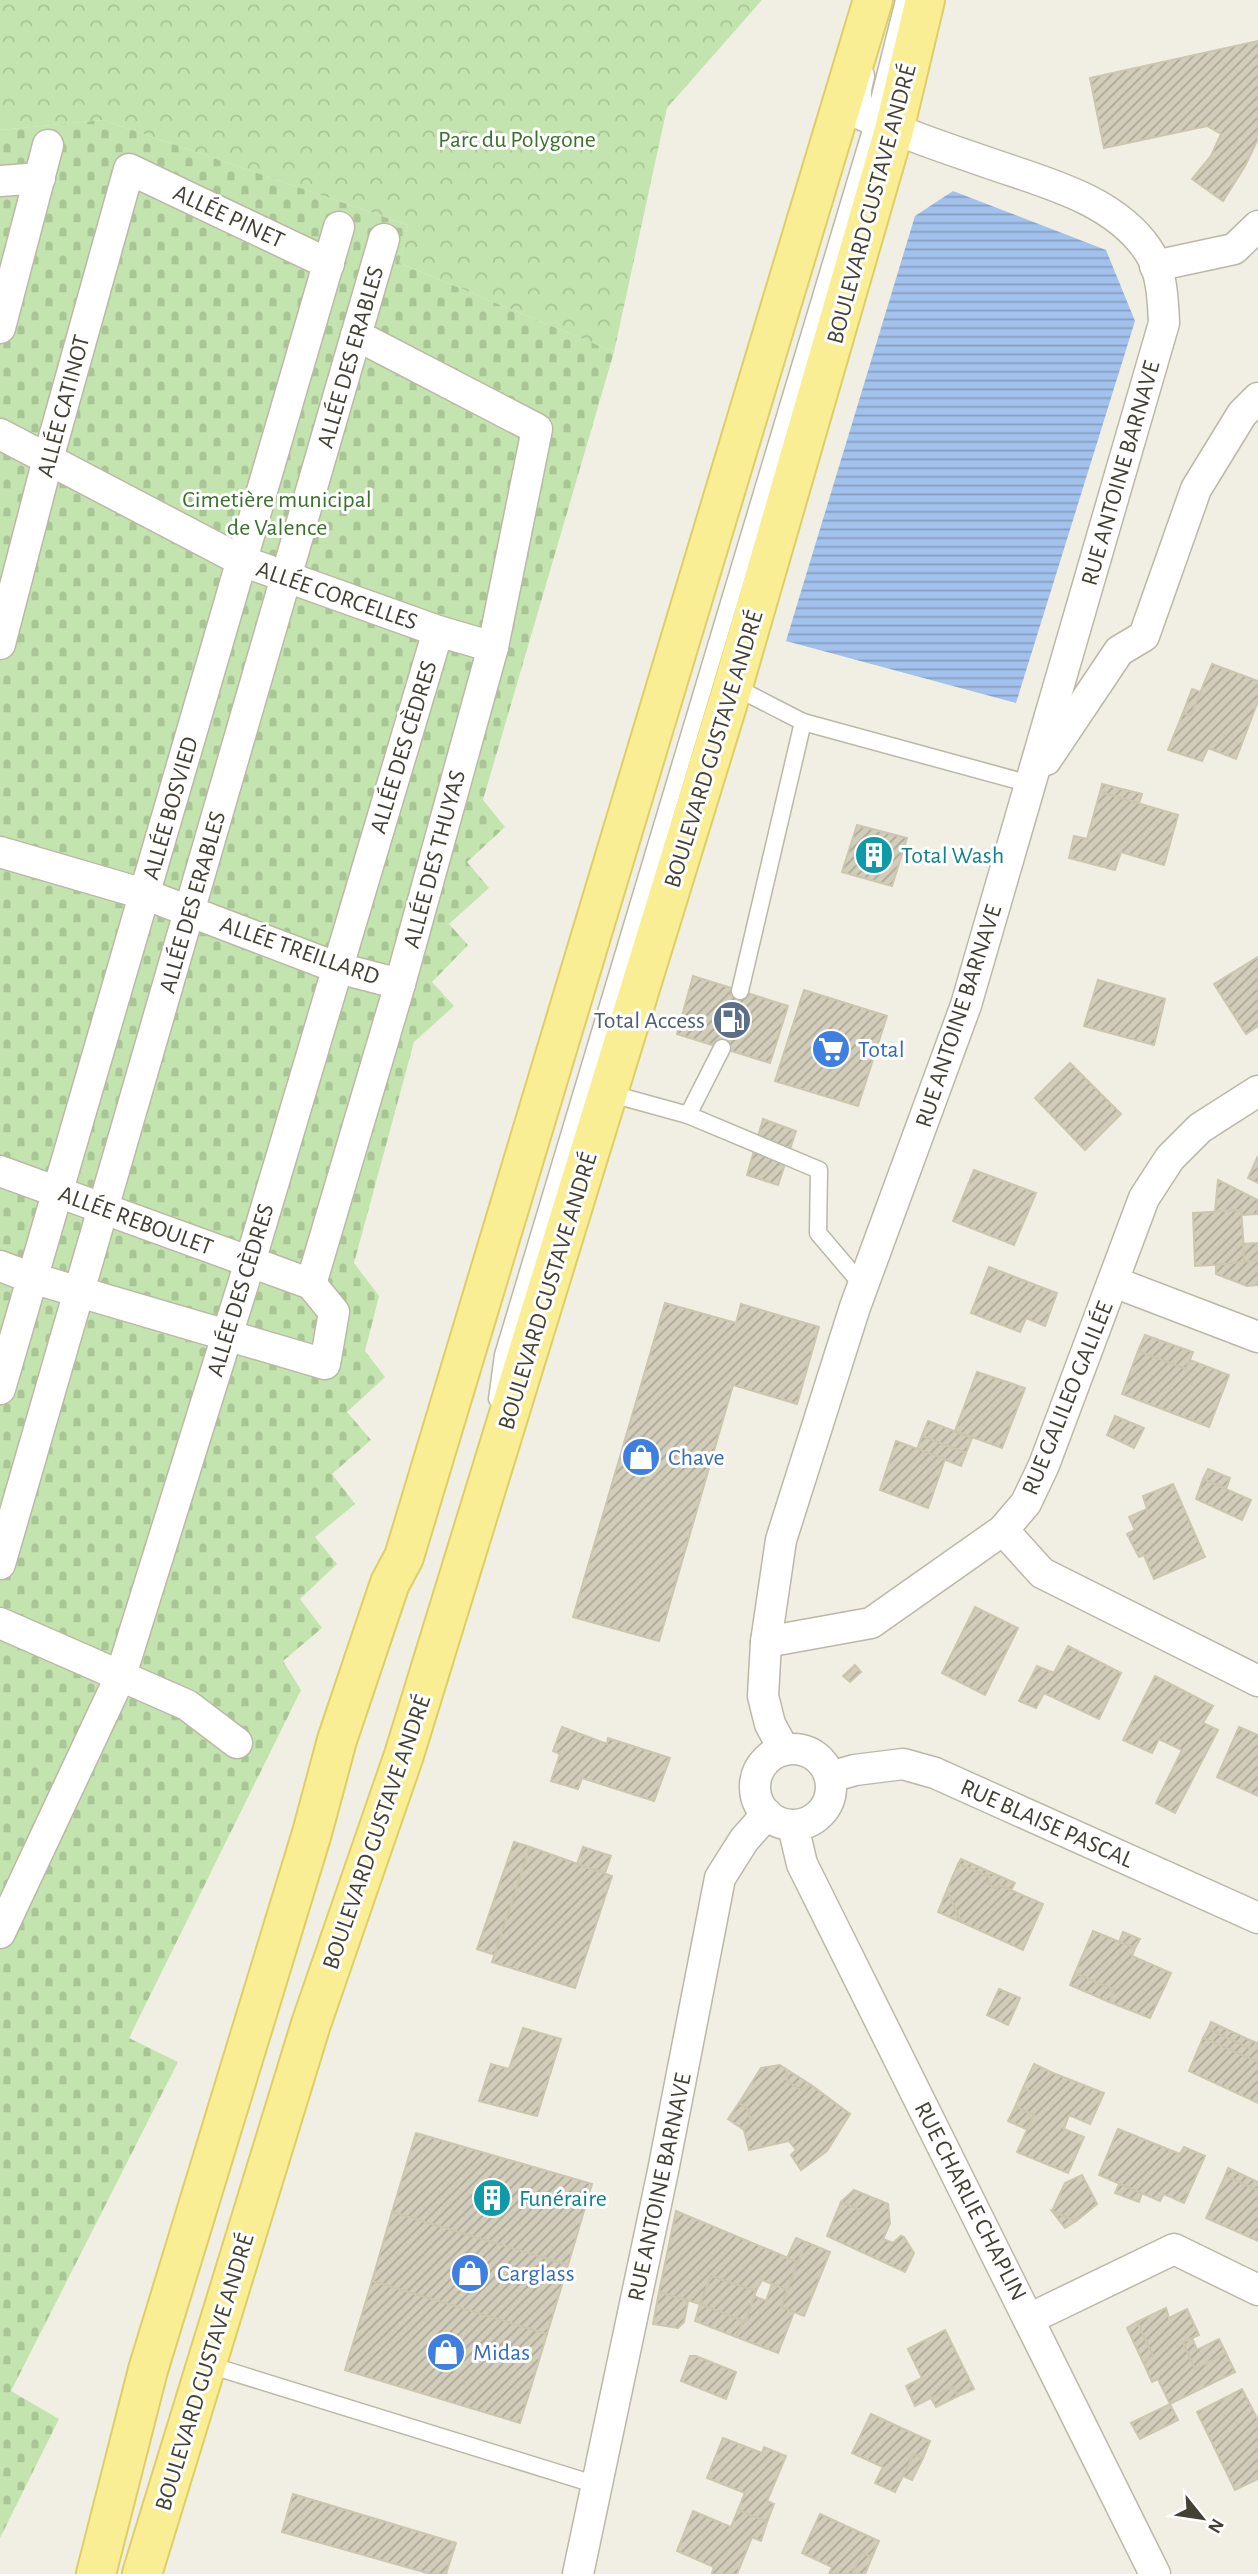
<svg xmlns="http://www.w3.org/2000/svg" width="1258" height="2574" viewBox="0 0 1258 2574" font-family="'Alegreya Sans',sans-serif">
	<defs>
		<pattern id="forest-crowns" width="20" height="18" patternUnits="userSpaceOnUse" patternTransform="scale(1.75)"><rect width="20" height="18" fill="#c3e4ae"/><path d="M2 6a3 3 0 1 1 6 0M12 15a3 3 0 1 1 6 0" fill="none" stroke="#a9c596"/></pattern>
		<pattern id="cemetery-stones" width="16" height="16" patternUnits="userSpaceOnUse" patternTransform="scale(1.75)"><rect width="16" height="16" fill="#c3e4ae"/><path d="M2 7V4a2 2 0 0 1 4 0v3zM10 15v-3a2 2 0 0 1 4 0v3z" fill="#a9c596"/></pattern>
		<pattern id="water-rules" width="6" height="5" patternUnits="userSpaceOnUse" patternTransform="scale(1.75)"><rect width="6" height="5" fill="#a2c1ec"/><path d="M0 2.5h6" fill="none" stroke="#869ec0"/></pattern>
		<pattern id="building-hatch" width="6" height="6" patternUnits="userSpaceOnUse" patternTransform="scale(1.75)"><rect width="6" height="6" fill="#d2cdba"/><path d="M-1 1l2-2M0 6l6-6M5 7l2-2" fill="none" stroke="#aca898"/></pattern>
	</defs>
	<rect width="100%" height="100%" fill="#f1efe4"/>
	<!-- forest -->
	<polygon fill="url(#forest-crowns)" points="0,0 762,0 667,108 614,352 399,263 408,225 103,120 0,130"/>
	<!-- cemetery -->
	<polygon fill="url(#cemetery-stones)" points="103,120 408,225 399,263 614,352 483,800 505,827 467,862 489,888 449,924 468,945 432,982 454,1006 414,1042 354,1263 379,1296 365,1351 385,1377 347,1412 371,1440 332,1474 355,1504 315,1537 337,1564 300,1599 322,1628 283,1661 301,1690 129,2038 178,2062 11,2391 59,2419 0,2538 0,130"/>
	<!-- water -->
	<polygon fill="url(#water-rules)" points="953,191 1106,250 1135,321 1016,703 786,641 915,216"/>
	<!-- building -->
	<g fill="url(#building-hatch)" stroke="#cdc6ae" stroke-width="2">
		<polygon points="1258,41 1258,139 1245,166 1223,201 1192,179 1211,156 1221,134 1207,126 1104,148 1090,78"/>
		<polygon points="1212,664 1258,681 1258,701 1236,759 1208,748 1202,761 1168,750 1183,713 1191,715"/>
		<polygon points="1192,689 1201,692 1191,715 1183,713"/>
		<polygon points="1102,784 1142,794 1139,803 1100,792"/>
		<polygon points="1100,792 1178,815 1164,865 1121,852 1115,870 1069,858 1074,836 1087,839"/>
		<polygon points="857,825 907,838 892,886 842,872"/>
		<polygon points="1258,957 1258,1026 1246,1034 1214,984"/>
		<polygon points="693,976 788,1006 770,1063 677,1034"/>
		<polygon points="1098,980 1165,999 1154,1045 1084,1026"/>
		<polygon points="804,990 887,1016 858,1106 775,1081"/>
		<polygon points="1070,1063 1121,1114 1085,1150 1035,1098"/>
		<polygon points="763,1119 796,1131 778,1185 747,1175"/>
		<polygon points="1258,1156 1258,1183 1248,1178"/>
		<polygon points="974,1170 1036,1193 1014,1245 953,1221"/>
		<polygon points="1218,1180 1258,1200 1257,1214 1242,1215 1241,1210 1215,1211"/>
		<polygon points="1241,1210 1245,1263 1195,1266 1193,1213"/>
		<polygon points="1258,1243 1258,1260 1244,1261 1243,1244"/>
		<polygon points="1258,1260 1258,1285 1247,1286 1216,1274 1216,1265"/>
		<polygon points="989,1267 1057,1293 1045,1326 1026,1318 1020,1332 971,1313"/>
		<polygon points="665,1303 736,1323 741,1304 819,1327 797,1404 733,1385 659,1641 573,1617"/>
		<polygon points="1145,1335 1193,1352 1186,1369 1138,1351"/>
		<polygon points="1138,1351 1186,1369 1190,1360 1229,1375 1209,1427 1122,1394"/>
		<polygon points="977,1372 1025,1388 1002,1448 955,1431"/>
		<polygon points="1115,1416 1144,1428 1134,1448 1107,1435"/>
		<polygon points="928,1421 972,1438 966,1453 922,1436"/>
		<polygon points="922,1436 966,1453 961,1466 917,1449"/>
		<polygon points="896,1441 945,1459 928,1508 880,1490"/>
		<polygon points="1208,1469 1230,1478 1226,1489 1203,1479"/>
		<polygon points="1203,1479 1251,1500 1242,1520 1196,1499"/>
		<polygon points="1173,1484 1205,1557 1154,1579 1144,1555 1139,1557 1127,1534 1135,1530 1129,1517 1147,1509 1143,1496"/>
		<polygon points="975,1607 1018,1628 985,1695 942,1673"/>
		<polygon points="1068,1646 1121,1673 1099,1719 1044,1693 1036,1708 1019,1701 1037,1666 1054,1673"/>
		<polygon points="855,1665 861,1672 850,1682 843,1676"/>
		<polygon points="1155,1676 1213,1706 1203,1723 1218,1730 1175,1813 1156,1803 1182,1750 1159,1739 1152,1753 1123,1740"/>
		<polygon points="562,1727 607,1744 608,1738 670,1758 654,1801 582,1778 578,1789 551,1781 560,1754 553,1751"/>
		<polygon points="1239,1727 1258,1735 1258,1796 1217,1777"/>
		<polygon points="514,1842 530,1847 495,1955 477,1949"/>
		<polygon points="530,1847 612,1876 575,1988 492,1962"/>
		<polygon points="583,1847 611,1856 605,1873 577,1864"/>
		<polygon points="961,1859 1015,1883 1011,1890 999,1885 997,1889 988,1884 990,1877 958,1864"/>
		<polygon points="958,1864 990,1877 988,1884 997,1889 999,1885 1043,1904 1023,1950 961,1922 947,1890"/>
		<polygon points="947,1890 961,1922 938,1912"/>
		<polygon points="1093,1931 1135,1948 1132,1956 1171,1973 1150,2018 1109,2002 1115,1990 1075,1973"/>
		<polygon points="1123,1932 1140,1939 1135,1948 1119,1942"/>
		<polygon points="1075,1973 1115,1990 1109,2002 1070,1985"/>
		<polygon points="999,1989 1020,1998 1008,2025 987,2015"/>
		<polygon points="1211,2022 1252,2041 1249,2048 1208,2029"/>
		<polygon points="523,2028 561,2039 537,2116 479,2101 491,2064 509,2069"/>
		<polygon points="1208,2029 1249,2048 1252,2041 1258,2043 1258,2062 1203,2038"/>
		<polygon points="1203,2038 1258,2062 1258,2103 1189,2071"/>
		<polygon points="1034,2064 1053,2073 1031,2092 1023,2088"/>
		<polygon points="780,2065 786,2069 787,2081 801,2090 811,2085 850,2114 827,2151 801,2170 791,2155 796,2150 789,2141 749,2150 744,2130 750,2122 749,2110 739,2103 761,2068"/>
		<polygon points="786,2069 811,2085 801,2090 787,2081"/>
		<polygon points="1053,2073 1104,2093 1090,2124 1069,2115 1064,2129 1084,2137 1068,2173 1017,2152 1034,2115 1015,2107 1023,2088 1031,2092"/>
		<polygon points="739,2103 749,2110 750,2122 744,2130 728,2119"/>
		<polygon points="1015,2107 1034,2115 1026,2129 1008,2121"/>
		<polygon points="1118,2129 1180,2154 1184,2147 1205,2156 1184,2203 1164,2194 1160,2201 1099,2175"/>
		<polygon points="416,2133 592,2184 568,2265 392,2212"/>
		<polygon points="1228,2168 1258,2182 1258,2190 1225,2176"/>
		<polygon points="1082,2175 1097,2204 1076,2221 1052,2211 1065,2183"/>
		<polygon points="1225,2176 1258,2190 1258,2241 1206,2218"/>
		<polygon points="1119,2184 1142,2193 1139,2202 1115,2193"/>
		<polygon points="854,2190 876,2199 862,2211 841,2202"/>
		<polygon points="876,2199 888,2204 890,2223 883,2239 893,2243 901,2236 904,2237 914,2253 905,2272 827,2236 841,2202 862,2211"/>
		<polygon points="676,2211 798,2262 787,2290 762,2280 756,2291 711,2276 700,2304 659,2292"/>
		<polygon points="1052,2211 1076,2221 1065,2228"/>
		<polygon points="392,2212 568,2265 547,2334 372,2281"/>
		<polygon points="796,2238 806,2242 798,2262 787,2258"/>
		<polygon points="806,2242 830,2252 804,2316 781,2307"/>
		<polygon points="711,2276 756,2291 746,2322 700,2304"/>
		<polygon points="372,2281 547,2334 520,2423 345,2370"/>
		<polygon points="772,2284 787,2290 781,2307 794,2312 778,2353 736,2337 743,2321 746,2322 754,2296 766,2301"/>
		<polygon points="659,2292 688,2301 684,2322 678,2328 653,2324"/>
		<polygon points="700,2304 743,2321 736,2337 695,2321"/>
		<polygon points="1166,2308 1169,2318 1187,2309 1199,2335 1183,2342 1195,2369 1226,2353 1235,2372 1170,2404 1158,2379 1152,2382 1143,2362 1153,2356 1137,2322"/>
		<polygon points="1137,2322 1153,2356 1143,2362 1127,2328"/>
		<polygon points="945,2330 974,2389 958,2396 953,2387 915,2406 906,2386 922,2378 908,2349"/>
		<polygon points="1192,2338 1197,2350 1219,2339 1226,2353 1195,2369 1183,2342"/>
		<polygon points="690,2356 696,2356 736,2372 726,2399 681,2381"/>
		<polygon points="953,2387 958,2396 936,2407 931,2398"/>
		<polygon points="1242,2389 1258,2420 1258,2479 1235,2490 1197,2412"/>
		<polygon points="1170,2404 1178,2420 1140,2439 1131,2423"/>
		<polygon points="871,2414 930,2441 923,2458 914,2454 895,2492 875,2483 883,2467 852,2453"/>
		<polygon points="723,2438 762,2453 764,2447 786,2456 767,2501 774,2504 767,2522 738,2510 745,2493 707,2478"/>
		<polygon points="914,2454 923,2458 912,2480 903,2476"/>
		<polygon points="293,2494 456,2543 446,2574 431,2574 282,2532"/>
		<polygon points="738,2510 767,2522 761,2541 752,2537 737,2574 714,2574 712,2573 714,2567 677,2551 693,2511 731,2527"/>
		<polygon points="820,2514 879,2541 872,2557 862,2553 852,2574 829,2574 832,2567 802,2553"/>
		<polygon points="862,2553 872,2557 865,2574 852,2574"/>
	</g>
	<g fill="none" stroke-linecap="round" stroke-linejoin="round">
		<defs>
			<g id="lane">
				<polyline points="733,686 803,722 740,991"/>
				<polyline points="803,722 1030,784"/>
				<polyline points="608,1093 688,1115 722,1048"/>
				<polyline points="688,1115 819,1170 818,1233 863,1286"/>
				<polyline points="497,1399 503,1355 874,120 904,0"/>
				<polyline points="206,2364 597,2485"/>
			</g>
			<g id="street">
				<polyline points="0,181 40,178"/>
				<polyline points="1155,266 1234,249 1258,226"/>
				<polyline points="0,328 48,145"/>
				<polyline points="0,434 242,561 438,631 493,647"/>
				<polyline points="0,644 48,459 129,169 329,264"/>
				<polyline points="1046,760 1119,651 1144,636 1196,489 1242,414 1258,398"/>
				<polyline points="0,852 144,894 338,968 400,984"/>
				<polyline points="0,1171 311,1284 334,1312 325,1364 32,1278 0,1266"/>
				<polyline points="1114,1282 1258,1337"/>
				<polyline points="311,1284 400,984 493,647 537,429 356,335"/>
				<polyline points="0,1389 339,227"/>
				<polyline points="1003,1530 1042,1573 1258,1681"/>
				<polyline points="0,1564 384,239"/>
				<polyline points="0,1623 187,1705 237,1743"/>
				<polyline points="766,1642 871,1623 1003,1530 1026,1503 1044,1465 1144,1198 1170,1158 1200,1128 1258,1091"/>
				<circle cx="793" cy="1787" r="38"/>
				<path d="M784,1750L770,1724L763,1696L766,1642L781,1540L855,1307L966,1005L1164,323C1163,300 1162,270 1148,250C1113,198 1042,182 986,162C942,147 898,132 856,112V89L859,76"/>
				<polyline points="830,1777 855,1770 903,1764 935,1773 1258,1918"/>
				<polyline points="793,1826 802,1864 1155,2574"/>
				<polyline points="0,1933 121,1675 250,1262 438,631"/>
				<polyline points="1029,2319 1174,2249 1258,2290"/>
				<polyline points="578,2574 663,2171 720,1878 744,1840 767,1814"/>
			</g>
			<g id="primary">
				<polyline points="96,2574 148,2370 312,1833 337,1740 390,1583 404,1557 873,0"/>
				<polyline points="142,2574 311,2024 404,1755 733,686 894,130 925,0"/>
			</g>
		</defs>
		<!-- lane casing -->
		<use href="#lane" stroke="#bcb8a7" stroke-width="19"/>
		<!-- street casing -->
		<use href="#street" stroke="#bcb8a7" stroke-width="33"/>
		<!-- primary casing -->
		<use href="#primary" stroke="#dece66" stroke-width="42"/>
		<!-- lane -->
		<use href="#lane" stroke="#fff" stroke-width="16"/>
		<!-- street -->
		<use href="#street" stroke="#fff" stroke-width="30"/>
		<!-- primary -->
		<use href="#primary" stroke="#faee95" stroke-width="38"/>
	</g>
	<!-- icons -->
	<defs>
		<symbol id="building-disc" viewBox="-11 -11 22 22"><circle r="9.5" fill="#0f9aa8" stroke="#fff"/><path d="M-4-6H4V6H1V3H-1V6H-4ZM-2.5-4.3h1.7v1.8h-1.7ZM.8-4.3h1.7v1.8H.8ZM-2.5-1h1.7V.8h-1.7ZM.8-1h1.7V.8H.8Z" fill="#fff"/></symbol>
		<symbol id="fuel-disc" viewBox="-11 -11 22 22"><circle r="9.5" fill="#5c6f8a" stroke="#fff"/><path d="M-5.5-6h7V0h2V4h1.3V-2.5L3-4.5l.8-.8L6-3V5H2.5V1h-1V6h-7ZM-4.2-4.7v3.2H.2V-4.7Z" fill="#fff"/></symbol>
		<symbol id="supermarket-disc" viewBox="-11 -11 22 22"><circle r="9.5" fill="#3f7fe0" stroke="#fff"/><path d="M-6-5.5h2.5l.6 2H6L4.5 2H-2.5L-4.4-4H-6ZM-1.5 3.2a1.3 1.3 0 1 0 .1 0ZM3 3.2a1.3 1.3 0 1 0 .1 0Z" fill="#fff"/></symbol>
		<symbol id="shop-disc" viewBox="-11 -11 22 22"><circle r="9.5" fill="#3f7fe0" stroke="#fff"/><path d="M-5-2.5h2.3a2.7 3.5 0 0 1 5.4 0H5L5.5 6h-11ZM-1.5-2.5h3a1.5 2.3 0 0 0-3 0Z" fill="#fff"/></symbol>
	</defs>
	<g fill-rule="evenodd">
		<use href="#building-disc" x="852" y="833" width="44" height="44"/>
		<use href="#fuel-disc" x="710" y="998" width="44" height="44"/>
		<use href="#supermarket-disc" x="809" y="1027" width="44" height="44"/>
		<use href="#shop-disc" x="619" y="1435" width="44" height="44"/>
		<use href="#building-disc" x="470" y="2176" width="44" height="44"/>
		<use href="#shop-disc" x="448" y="2251" width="44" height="44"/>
		<use href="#shop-disc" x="424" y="2330" width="44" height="44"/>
	</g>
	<g text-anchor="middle" stroke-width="6" stroke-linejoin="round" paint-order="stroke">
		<!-- park labels -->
		<g font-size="24" fill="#39722b" stroke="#fff">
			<text x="517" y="147">Parc du Polygone</text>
			<text x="277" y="507">Cimetière municipal<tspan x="277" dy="28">de Valence</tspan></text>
		</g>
		<!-- street labels -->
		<g font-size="24" fill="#434034" stroke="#fff">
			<text transform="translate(871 204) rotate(-75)" y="8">BOULEVARD GUSTAVE ANDRÉ</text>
			<text transform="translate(229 216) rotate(25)" y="8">ALLÉE PINET</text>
			<text transform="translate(350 357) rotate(-74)" y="8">ALLÉE DES ERABLES</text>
			<text transform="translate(63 406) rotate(-75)" y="8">ALLÉE CATINOT</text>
			<text transform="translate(1120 473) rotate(-74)" y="8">RUE ANTOINE BARNAVE</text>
			<text transform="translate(337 595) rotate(19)" y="8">ALLÉE CORCELLES</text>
			<text transform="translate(403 747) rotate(-73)" y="8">ALLÉE DES CÈDRES</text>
			<text transform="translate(713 749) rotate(-73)" y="8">BOULEVARD GUSTAVE ANDRÉ</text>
			<text transform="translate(170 808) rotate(-74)" y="8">ALLÉE BOSVIED</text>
			<text transform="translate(434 859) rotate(-75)" y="8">ALLÉE DES THUYAS</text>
			<text transform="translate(192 902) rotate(-74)" y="8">ALLÉE DES ERABLES</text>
			<text transform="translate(300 950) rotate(19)" y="8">ALLÉE TREILLARD</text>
			<text transform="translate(958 1016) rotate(-72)" y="8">RUE ANTOINE BARNAVE</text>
			<text transform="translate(136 1220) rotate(20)" y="8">ALLÉE REBOULET</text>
			<text transform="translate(240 1290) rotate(-73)" y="8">ALLÉE DES CÈDRES</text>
			<text transform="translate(547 1291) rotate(-73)" y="8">BOULEVARD GUSTAVE ANDRÉ</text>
			<text transform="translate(1067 1398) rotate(-68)" y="8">RUE GALILEO GALILÉE</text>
			<text transform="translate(1047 1823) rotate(24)" y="8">RUE BLAISE PASCAL</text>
			<text transform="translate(376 1832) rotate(-71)" y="8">BOULEVARD GUSTAVE ANDRÉ</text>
			<text transform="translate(659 2187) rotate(-78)" y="8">RUE ANTOINE BARNAVE</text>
			<text transform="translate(971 2201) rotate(63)" y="8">RUE CHARLIE CHAPLIN</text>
			<text transform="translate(204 2372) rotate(-73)" y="8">BOULEVARD GUSTAVE ANDRÉ</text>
		</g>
		<!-- culture labels -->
		<g font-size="24" fill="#0d838f" stroke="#fff" text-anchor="start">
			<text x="901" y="863">Total Wash</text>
			<text x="519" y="2206">Funéraire</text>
		</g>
		<!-- service labels -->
		<g font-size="24" fill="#4e5e75" stroke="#fff" text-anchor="end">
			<text x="705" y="1028">Total Access</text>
		</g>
		<!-- shop labels -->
		<g font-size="24" fill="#366cbe" stroke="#fff" text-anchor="start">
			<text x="858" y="1057">Total</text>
			<text x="668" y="1465">Chave</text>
			<text x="497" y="2281">Carglass</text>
			<text x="473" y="2360">Midas</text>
		</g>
	</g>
	<!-- north arrow -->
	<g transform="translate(1202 2518) rotate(120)" stroke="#ffffff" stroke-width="5" paint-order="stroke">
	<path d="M0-5L12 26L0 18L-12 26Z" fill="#434034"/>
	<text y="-10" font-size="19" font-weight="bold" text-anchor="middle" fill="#434034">N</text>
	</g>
</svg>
